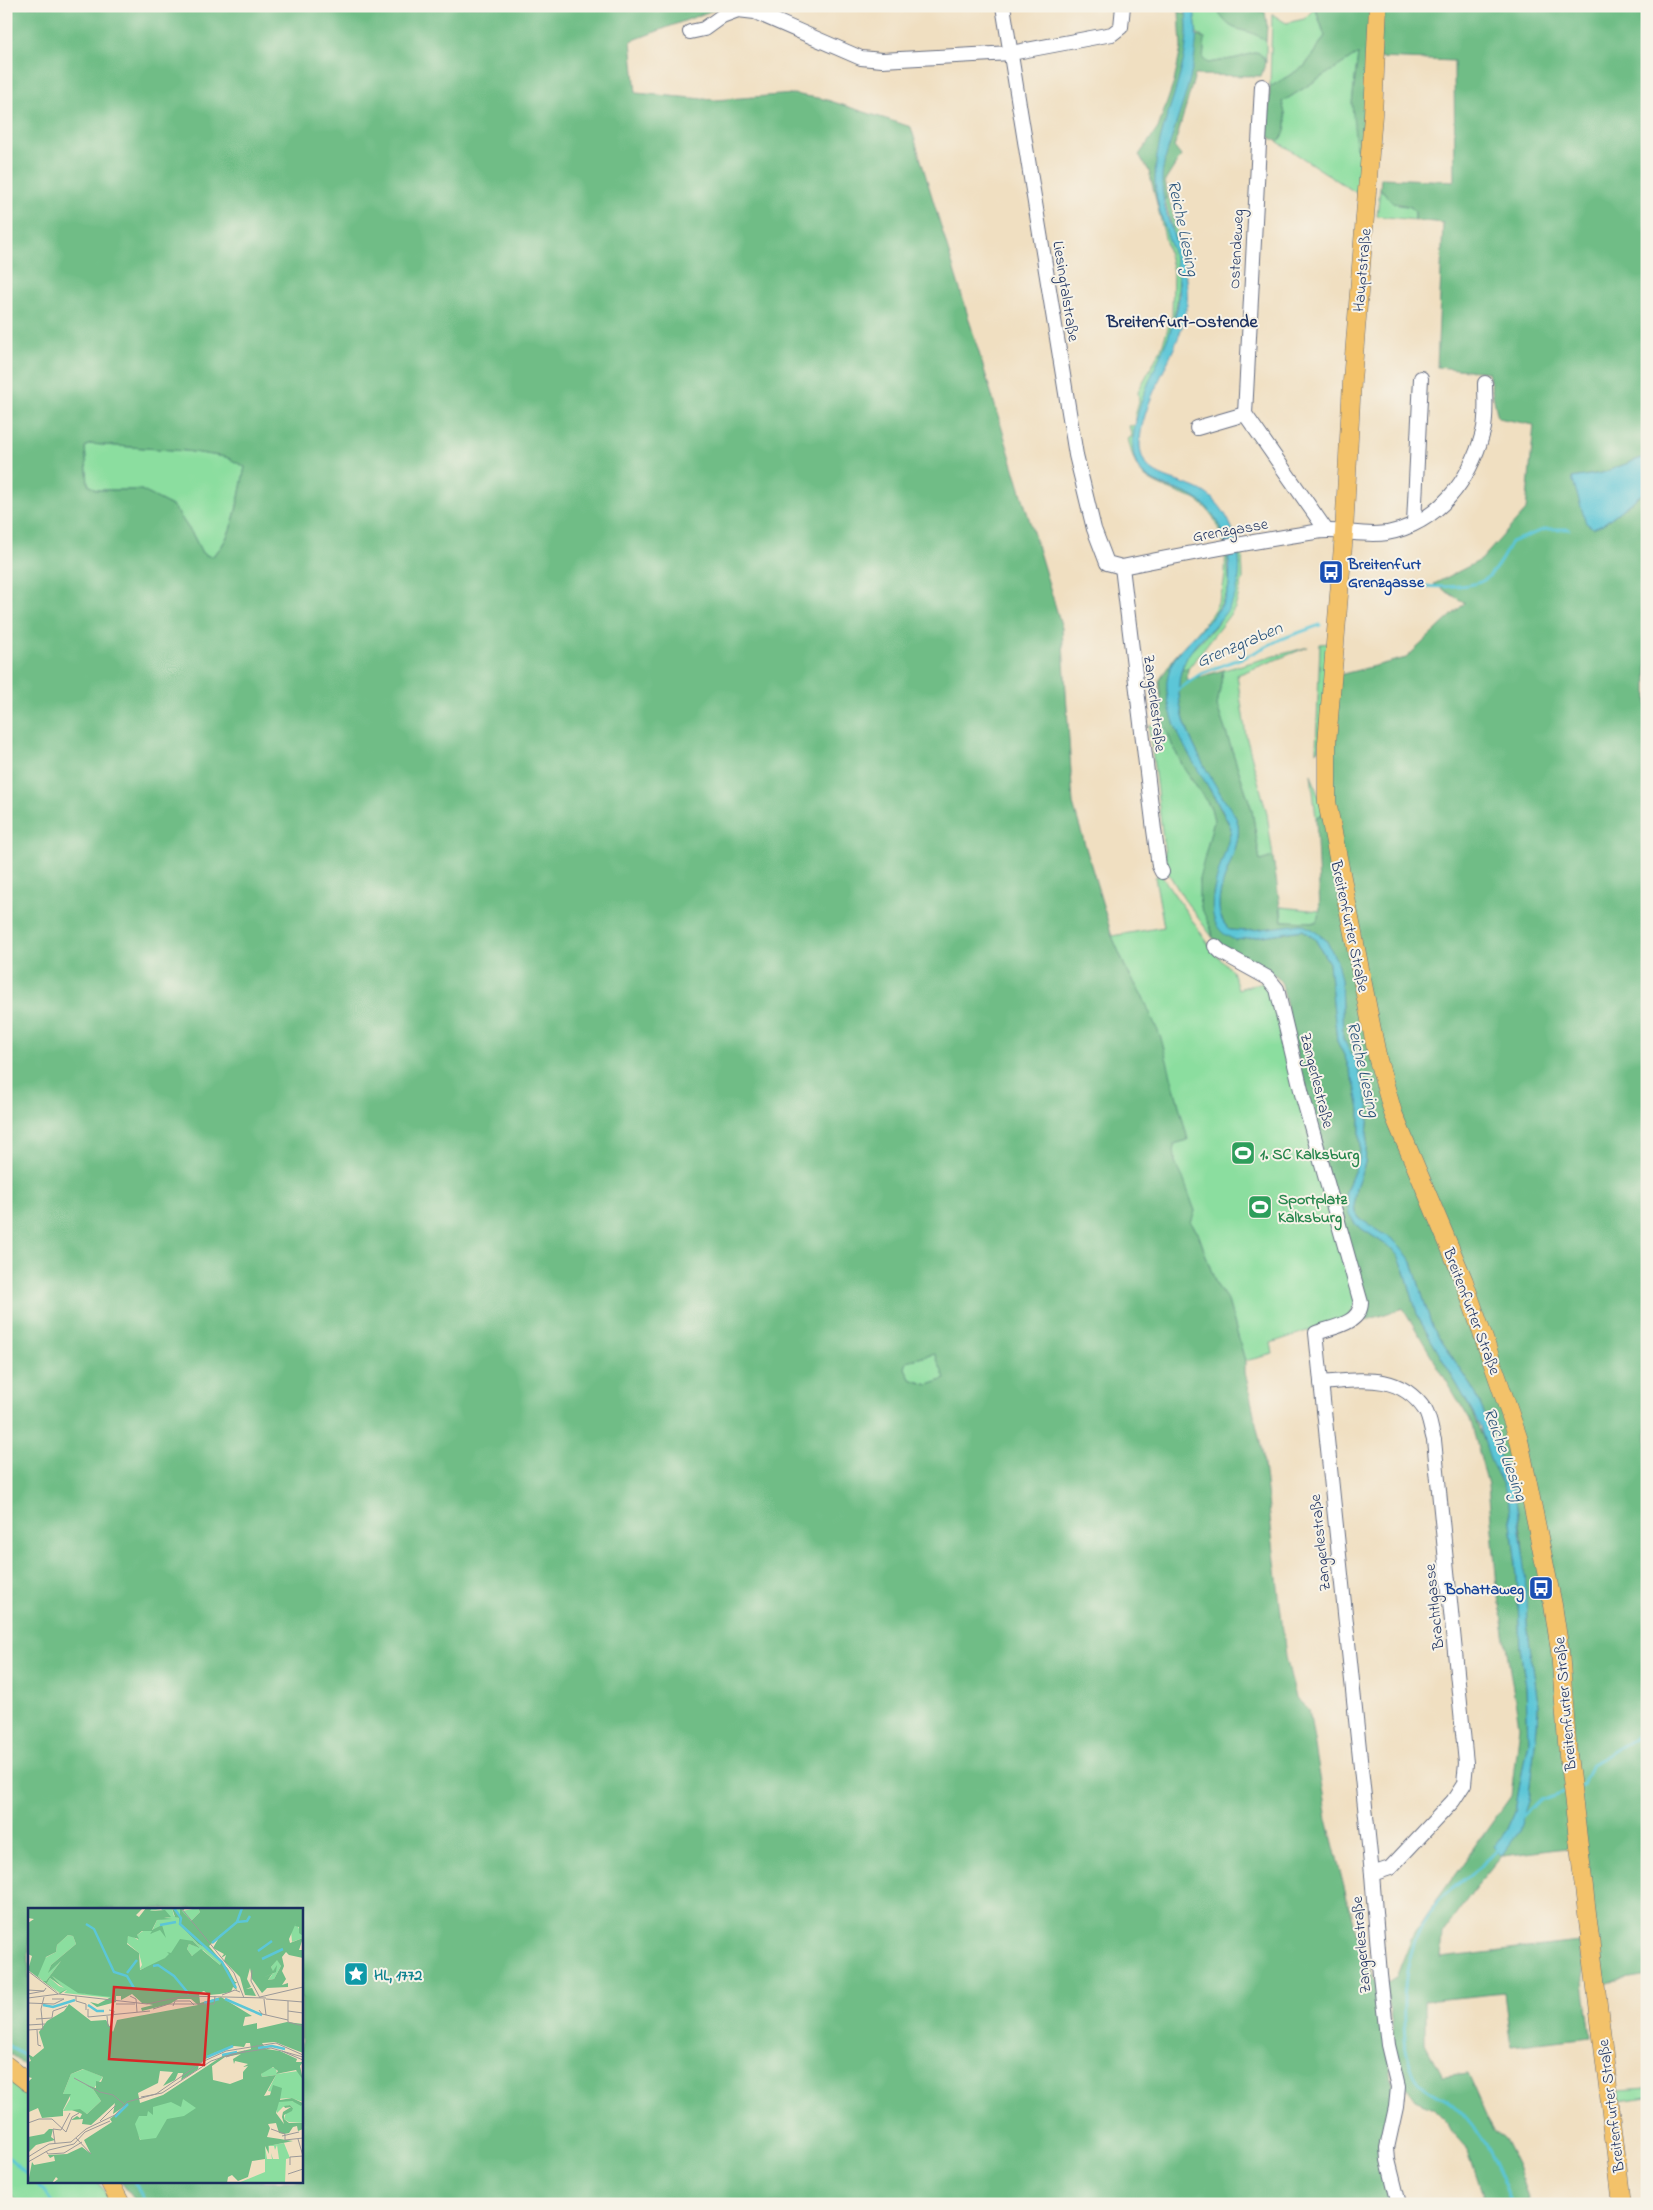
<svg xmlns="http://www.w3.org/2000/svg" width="1653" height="2210" viewBox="0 0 1653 2210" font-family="'Indie Flower',sans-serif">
	<rect width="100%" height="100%" fill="#f7f3e8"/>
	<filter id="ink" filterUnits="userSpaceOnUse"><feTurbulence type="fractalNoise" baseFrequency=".02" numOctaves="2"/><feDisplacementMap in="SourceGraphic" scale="10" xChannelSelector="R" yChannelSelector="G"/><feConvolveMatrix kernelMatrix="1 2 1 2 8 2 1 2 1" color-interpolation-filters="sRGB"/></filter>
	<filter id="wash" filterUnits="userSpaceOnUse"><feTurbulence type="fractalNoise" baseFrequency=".0096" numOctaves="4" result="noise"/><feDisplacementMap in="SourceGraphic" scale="20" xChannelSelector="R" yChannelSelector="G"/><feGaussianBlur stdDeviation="1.12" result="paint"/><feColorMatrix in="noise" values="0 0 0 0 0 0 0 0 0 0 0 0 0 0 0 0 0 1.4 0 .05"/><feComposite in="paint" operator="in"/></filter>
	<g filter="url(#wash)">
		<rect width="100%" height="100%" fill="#f0dfc1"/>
		<!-- green -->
		<g fill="#8bde9f" stroke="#53867e">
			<path d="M1193,6H1215C1232,39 1242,23 1266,41V63L1264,57L1257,52L1237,58L1208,63L1203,60L1205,38L1197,34Z"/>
			<polygon points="1315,8 1325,36 1305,66 1270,87 1272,14 1286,23 1304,19"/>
			<path d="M1358,54L1352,104L1365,151L1358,194L1278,142C1290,131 1286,116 1282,102Z"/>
			<polygon points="1380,189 1398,205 1411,207 1415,212 1415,220 1377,216"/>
			<polygon points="1168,197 1182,252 1186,280 1165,199"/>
			<path d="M1159,202C1164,226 1176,250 1178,274C1182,319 1155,368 1139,410C1136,430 1128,451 1140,470C1151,488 1184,490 1200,501C1222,517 1227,544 1228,569C1229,578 1230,587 1226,595C1215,618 1194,635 1177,653C1211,617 1228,604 1225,551C1223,533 1214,513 1199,502C1194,498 1184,496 1178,493C1143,479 1136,476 1128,438L1132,437L1129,426L1137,425L1135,416L1139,402L1138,391L1161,349L1172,316L1173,271L1157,204Z"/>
			<path d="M89,444L186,451L226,457L245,467C239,494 234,541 211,557L202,553L193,535L174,507L141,490H96L88,484L85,447Z"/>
			<polygon points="1242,552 1243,578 1235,608 1188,669 1184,670 1182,668 1189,653 1219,622 1240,565 1238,553"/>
			<polygon points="1331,643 1319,748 1316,752 1320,644"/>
			<polygon points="1308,647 1237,675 1246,736 1267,814 1273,857 1260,861 1252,810 1217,706 1223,670"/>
			<polygon points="1163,721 1173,747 1185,770 1211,808 1214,820 1199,879 1201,907 1208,919 1213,938 1184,899 1167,871 1149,726"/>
			<polygon points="1311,774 1324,813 1316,818"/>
			<polygon points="1161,875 1214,952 1232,971 1238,989 1263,982 1272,991 1356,1304 1349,1317 1271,1343 1273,1354 1245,1361 1228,1301 1216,1284 1198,1233 1191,1223 1195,1211 1175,1162 1174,1144 1188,1140 1175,1091 1143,997 1126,969 1112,936 1164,927 1155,877"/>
			<polygon points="1281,907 1320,911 1317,922 1282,921"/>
			<polygon points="935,1354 945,1379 928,1385 910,1379 905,1368 907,1361"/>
			<polygon points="6,2077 29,2096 29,2181 98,2181 112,2204 19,2204 6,2188"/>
			<polygon points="1647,2089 1647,2097 1620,2101 1619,2091"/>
		</g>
		<!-- forest -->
		<g fill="#70bd86" stroke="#467672" fill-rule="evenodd">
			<path d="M6,6H724L631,41L636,93L715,100L793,94L824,99L911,127L1062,628L1073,804L1112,936L1126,969L1143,997L1161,1038L1188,1140L1174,1144L1175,1162L1183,1178L1195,1211L1191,1223L1198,1233L1216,1284L1228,1301L1245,1361V1372L1263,1456L1286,1657L1296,1698L1309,1710L1327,1819L1353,1923L1365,1952L1372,1978L1377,1984L1393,2084L1391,2114L1381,2142L1394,2204H138L120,2181H301V1909H29V2068L6,2051ZM90,444L186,451L226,457L245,467C239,494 234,542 211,557L202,553L193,535L174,507L141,490H96L88,484L85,447ZM935,1354L945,1379L928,1385L910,1379L905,1368L907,1361Z"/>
			<path d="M1215,6L1249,8L1265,12L1267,25L1266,41C1242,23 1232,39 1215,6Z"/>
			<path d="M1315,6H1647V456L1602,473L1572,478L1603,524L1647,490V1976L1600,1984L1583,1846L1502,1856L1476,1887L1442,1934L1440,1958L1579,1942L1591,2037L1511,2046L1504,1993L1425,2001V2044L1442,2076L1467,2073L1486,2116L1494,2130L1505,2140L1518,2166L1531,2204H1486L1468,2150L1451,2131L1448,2123L1433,2108L1415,2100L1402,2082L1398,2070L1386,1983L1397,1976L1413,1935L1429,1911L1511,1796L1519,1725L1498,1597L1488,1486L1471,1422L1403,1308L1352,1325L1365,1314L1303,1082L1282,984L1277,976L1218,943L1213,938L1212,931L1201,907L1199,898V879L1214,820L1211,808L1185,770L1173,747L1163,721L1159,681L1177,653L1167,690L1169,705L1186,747L1231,828L1229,843L1213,893L1221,931L1236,940L1303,930L1315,939L1329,963L1337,1041L1345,1057L1356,1089L1360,1110V1157L1346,1191L1356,1225L1391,1248L1398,1255L1405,1271L1418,1317L1467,1402L1508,1495L1517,1576L1520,1648L1526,1686L1528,1741L1515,1811L1506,1831L1495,1846L1502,1856L1528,1802L1537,1727L1538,1704L1527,1624L1522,1536L1516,1501L1512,1487L1492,1438L1487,1420L1473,1388L1432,1327L1412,1262L1360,1219L1355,1212L1354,1201L1356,1187L1365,1163L1369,1109L1356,1061L1343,1040L1341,980L1326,940L1301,925L1245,931L1230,930C1197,900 1250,848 1236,818C1233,811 1227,806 1223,799C1204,768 1167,705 1182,668L1188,669L1187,681L1223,670L1217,706L1252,810L1260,861L1273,857L1282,921L1316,922L1320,911L1316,818L1322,814L1330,777L1339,675L1406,658L1465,603L1434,584L1481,560L1526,510L1534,425L1498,418L1488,372L1437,367L1443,223L1415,220V212L1411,207C1403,204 1393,205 1388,198C1385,194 1385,192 1380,189L1381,178L1455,181L1454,61L1379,58L1365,151L1356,148L1352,104L1358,54L1282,102C1286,116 1290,131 1278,142L1268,136L1270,87L1305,66L1325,36Z"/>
			<path d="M1179,11L1187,15L1189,34L1205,38L1203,59L1208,63L1237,58L1257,52C1268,59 1265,65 1261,76L1195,75L1174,147L1181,156L1165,181L1168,197L1157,204L1149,171L1139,155L1158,128L1174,82L1181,48Z"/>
		</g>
		<!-- water -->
		<g fill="#5cc6d7" stroke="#3c7a9a">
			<path d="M1185,6H1193C1204,51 1185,94 1172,137C1168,150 1163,163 1162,177C1160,220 1191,260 1187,304C1182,350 1144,393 1140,440C1138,480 1176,477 1202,491C1230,507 1242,546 1239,577C1236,623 1191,634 1181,671C1170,712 1202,763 1222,796C1226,804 1233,810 1236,818C1250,849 1197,901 1230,930L1245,931L1301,924L1312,929L1326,940L1337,961L1341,980L1343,1039L1356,1061L1369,1109L1365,1163L1356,1187L1354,1201L1355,1212L1360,1219L1392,1239L1401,1247L1412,1262L1432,1327L1473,1388L1487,1420L1492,1438L1512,1487L1516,1501L1525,1567L1527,1624L1538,1704L1537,1727L1528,1802L1519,1832L1501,1856L1494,1846L1506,1831L1515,1811L1528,1741L1526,1686L1520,1648L1517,1575L1508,1495L1491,1462L1480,1427L1467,1402L1418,1317L1405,1271L1398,1256L1391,1248L1356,1225L1349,1214L1346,1191L1360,1157V1110L1356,1089L1345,1057L1337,1041L1329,963L1315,939L1303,930L1236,940C1188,924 1227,860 1231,828C1211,783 1171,742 1167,691C1163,644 1218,628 1228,591C1232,575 1228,552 1224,536C1221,524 1211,510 1201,502C1174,481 1129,490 1133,439C1137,392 1169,350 1178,304C1186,261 1156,224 1155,182C1154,121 1197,68 1185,6Z"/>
			<polygon points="1647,456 1647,490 1603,524 1593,528 1586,523 1572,478 1602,473"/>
		</g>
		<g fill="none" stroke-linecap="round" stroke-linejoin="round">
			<!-- stream -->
			<g stroke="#5cc6d7" stroke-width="3">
				<path d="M1419,586C1435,587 1472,588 1484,580C1495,573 1506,552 1511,542L1546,529H1569"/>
				<polyline points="1176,691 1202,673 1247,656 1281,639 1320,625"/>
				<polyline points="1578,1788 1583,1785 1592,1764 1647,1731"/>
				<polyline points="1521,1819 1540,1800 1564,1792"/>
				<path d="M1500,1847C1484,1866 1464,1878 1446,1894C1411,1926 1402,1978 1404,2023C1405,2043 1406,2065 1418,2081C1425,2091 1442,2096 1452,2104C1482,2131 1498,2167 1512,2204"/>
				<polyline points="6,2044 29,2059"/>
				<polyline points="6,2155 29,2176"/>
				<polyline points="34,2181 44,2191 53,2204"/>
				<polyline points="134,2181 146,2204"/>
			</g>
		</g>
	</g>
	<g filter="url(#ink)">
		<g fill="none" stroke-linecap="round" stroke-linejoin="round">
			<defs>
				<g id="minor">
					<polyline points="738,6 738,10 755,12 861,58 882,60 1011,53 1112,34 1121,27 1123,6"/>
					<path d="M1003,6L1076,455L1094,529L1107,563L1122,567C1186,554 1250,542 1315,532C1339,528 1362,537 1387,533C1438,523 1470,481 1483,432C1487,418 1485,399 1485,383"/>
					<polyline points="690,32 704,29 722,16 738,10"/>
					<polyline points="1262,86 1245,414 1326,530"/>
					<polyline points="1197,428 1245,414"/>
					<polyline points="1414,523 1421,378"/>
					<polyline points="1122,567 1154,830 1159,866 1162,872"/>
					<path d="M1215,946L1221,952L1268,978L1277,989L1302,1094L1361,1303C1360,1324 1333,1327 1316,1333L1372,1874L1380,1975L1388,2045L1398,2087L1396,2107L1387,2148L1388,2160L1399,2204"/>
					<path d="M1321,1383C1361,1380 1399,1372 1425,1410C1430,1418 1431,1431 1434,1440L1466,1763L1464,1784L1453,1801L1390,1868L1372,1874"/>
				</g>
				<g id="major">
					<polyline points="1378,6 1373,115 1352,381 1344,533 1327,743 1327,802 1378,1060 1393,1113 1464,1281 1519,1440 1553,1605 1560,1651 1568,1755 1622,2204"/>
					<polyline points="6,2065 29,2083"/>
					<polyline points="109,2181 121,2204"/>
				</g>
			</defs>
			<!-- minor casing -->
			<use href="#minor" stroke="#666d81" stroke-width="16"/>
			<!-- major casing -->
			<use href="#major" stroke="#666d81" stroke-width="19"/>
			<!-- minor -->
			<use href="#minor" stroke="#fff" stroke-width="14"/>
			<!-- major -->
			<use href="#major" stroke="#f3c26a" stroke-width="18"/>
			<!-- rail -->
			<polyline stroke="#1b2f5e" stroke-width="3" points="6,2198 11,2204"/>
		</g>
	</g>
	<!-- icons -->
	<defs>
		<symbol id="bus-square" viewBox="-11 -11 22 22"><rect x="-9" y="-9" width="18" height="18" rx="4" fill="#1a4fb4" stroke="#f7f3e8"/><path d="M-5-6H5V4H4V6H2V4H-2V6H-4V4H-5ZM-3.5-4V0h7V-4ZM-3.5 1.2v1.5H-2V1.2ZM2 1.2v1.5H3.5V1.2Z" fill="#fff"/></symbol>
		<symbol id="stadium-square" viewBox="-11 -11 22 22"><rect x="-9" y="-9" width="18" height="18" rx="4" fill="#2e9e5b" stroke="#f7f3e8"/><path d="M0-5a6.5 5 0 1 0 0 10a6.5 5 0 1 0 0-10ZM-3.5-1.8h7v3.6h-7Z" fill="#fff"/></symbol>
		<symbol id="sight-square" viewBox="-11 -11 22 22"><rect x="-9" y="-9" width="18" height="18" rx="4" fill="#0f9aa8" stroke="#f7f3e8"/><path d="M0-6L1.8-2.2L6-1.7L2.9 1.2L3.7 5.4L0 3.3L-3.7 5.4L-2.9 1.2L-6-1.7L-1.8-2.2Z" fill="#fff"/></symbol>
	</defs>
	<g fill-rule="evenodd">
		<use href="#bus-square" x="1317" y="558" width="28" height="28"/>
		<use href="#stadium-square" x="1229" y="1139" width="28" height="28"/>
		<use href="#stadium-square" x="1246" y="1193" width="28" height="28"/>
		<use href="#bus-square" x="1527" y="1574" width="28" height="28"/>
		<use href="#sight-square" x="342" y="1960" width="28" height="28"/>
	</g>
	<g text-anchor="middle" stroke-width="4" stroke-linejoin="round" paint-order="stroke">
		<!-- street labels -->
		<g font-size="16" fill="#1b2f5e" stroke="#f7f3e8">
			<text transform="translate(1235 249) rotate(-87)" y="6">Ostendeweg</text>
			<text transform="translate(1361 270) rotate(-85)" y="6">Hauptstraße</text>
			<text transform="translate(1067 291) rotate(81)" y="6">Liesingtalstraße</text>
			<text transform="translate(1230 529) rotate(-10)" y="6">Grenzgasse</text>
			<text transform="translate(1156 703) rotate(83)" y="6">Zangerlestraße</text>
			<text transform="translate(1351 926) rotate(78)" y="6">Breitenfurter Straße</text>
			<text transform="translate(1318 1080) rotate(76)" y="6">Zangerlestraße</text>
			<text transform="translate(1473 1311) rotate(69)" y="6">Breitenfurter Straße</text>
			<text transform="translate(1319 1543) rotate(-96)" y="6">Zangerlestraße</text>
			<text transform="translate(1433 1607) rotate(-96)" y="6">Brachtlgasse</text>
			<text transform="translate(1564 1704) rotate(-95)" y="6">Breitenfurter Straße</text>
			<text transform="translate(1360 1945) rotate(-95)" y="6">Zangerlestraße</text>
			<text transform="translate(1610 2106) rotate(-97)" y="6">Breitenfurter Straße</text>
		</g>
		<!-- transit labels -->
		<g font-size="16" font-weight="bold" fill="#164399" stroke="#f7f3e8" text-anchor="start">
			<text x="1348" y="569">Breitenfurt<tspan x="1348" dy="18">Grenzgasse</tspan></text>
			<text x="1524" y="1594" text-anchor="end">Bohattaweg</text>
		</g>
		<!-- leisure labels -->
		<g font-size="16" font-weight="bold" fill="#27864d" stroke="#f7f3e8" text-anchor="start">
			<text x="1260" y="1159">1. SC Kalksburg</text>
			<text x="1278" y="1204">Sportplatz<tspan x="1278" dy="18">Kalksburg</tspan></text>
		</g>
		<!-- culture labels -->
		<g font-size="16" font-weight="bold" fill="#0d838f" stroke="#f7f3e8" text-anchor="start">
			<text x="374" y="1980">HL, 1772</text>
		</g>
		<!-- water labels -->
		<g font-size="18" font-style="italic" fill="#2b557c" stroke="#f7f3e8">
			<text transform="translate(1184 228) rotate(78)" y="6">Reiche Liesing</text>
			<text transform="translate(1239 644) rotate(-23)" y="6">Grenzgraben</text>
			<text transform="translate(1364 1069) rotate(77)" y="6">Reiche Liesing</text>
			<text transform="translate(1506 1454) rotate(70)" y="6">Reiche Liesing</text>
		</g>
		<!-- neighbourhood labels -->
		<g font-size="18" font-weight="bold" fill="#1b2f5e" stroke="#f7f3e8">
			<text x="1182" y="327">Breitenfurt-Ostende</text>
		</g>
	</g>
	<!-- overview -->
	<g transform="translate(28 1908)">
		<rect width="275" height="275" fill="#f0dfc1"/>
		<path d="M122,0H144L146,8L151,10V16L170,36L183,43L193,54L192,57L175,42L164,48L159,41L161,36L171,39L165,33L128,56L111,62L114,57L111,45L98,34L101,26L110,32L109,27L115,23H124L129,12L142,9L133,1L122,3ZM152,0L154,3L170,0L172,4L163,13L148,6L146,0ZM182,10L185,12L180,17L184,21L177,30L170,18ZM161,13L179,35L178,37L170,34L160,22L162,21L157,16ZM268,14L275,30L264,34L263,23ZM40,27L45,28L48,36L23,57L21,63L33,53L18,73H15L5,62L11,50H14L12,61L17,50L28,44L29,37ZM249,51L253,58L246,71L240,72L244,67L235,70L246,65L248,59L245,64L243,59ZM24,68L57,86H78L84,90L36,85L39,82L32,85L19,75L22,70L31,78L36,80ZM241,159L248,160L249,166L270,163L275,172V194L263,190L247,191L248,180L245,178V184L240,183L248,167L234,169L233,166ZM56,161L75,169L65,181L73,193L59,206L52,202L35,203L42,191V186H35L43,166ZM160,183L174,204L132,259H126L107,221L106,202ZM252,193H264L275,197V215L261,214L256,211L259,202L265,200L262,197L255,199L249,205L248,196ZM256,235L262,250L258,251L257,275H210L237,264V238L239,251H244L243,245L245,251H251L249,237L247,242L246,238H241V244L239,238Z" fill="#8bde9f"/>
		<path d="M0,0L114,1L108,7L111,9L118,0H124L122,3L137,2L143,9L136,10L144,11L129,12L124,22L134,17L138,30L132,22L122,26L124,23H114L109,27L111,31L100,28L99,36L111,45L112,62L137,50L141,46L139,44L143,45L152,31L165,33L172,40L161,36L159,41L164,48L173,41L192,57L193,54L183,43L170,36L151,16V10L147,9L144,0L152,7V0H158L154,3L163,13L172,4L170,0H275V28L271,25V19L267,18L268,15L261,31L262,35L275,30L271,42H275V50L261,47L258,44L254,49L256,58L254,63L258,71L254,77L260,75V79L239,80L234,85L224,71L222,60L219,71L223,79L218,81L224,80L228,88L217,87L212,69L196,53L198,47L193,50L196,46L185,40L193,26L181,38L200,61L207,74H209L207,76L209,82L205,79L203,84L192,86L181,87L176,83L171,85L172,95L193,89L224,108L217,109L215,118L229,115V121L259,114L275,116V145L247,134L234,135L238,141L252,143L269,151L268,154H275L272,158L275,172L268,162L248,166L250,163L245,159L233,166L234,169L248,167L236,188L242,187L245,177L254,180L252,192L264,190L275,195L273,198L264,193L251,194L248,205L256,216L254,209L255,204L263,199L257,200L256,198L262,197L265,200L264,203L256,207V211L261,215H275V221L270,223L269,218L265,219L261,225L256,226L251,225L248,215L240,216L242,220L239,229L265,233L240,238L241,246L237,238V251L224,253L220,269L210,273L204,267L200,269L199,275H25L30,271L28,269L24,275H0L4,254L6,257L27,253L26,248L22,250L20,247L39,246L54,239L63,246L56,232L84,214L82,211L101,195L85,206L87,195L63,217L54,216L55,211L43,212L49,208L52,210L54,206L44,202L52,201L59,206L73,193L65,181L58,177L68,180V173L73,174L75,169L55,161L43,166L35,186H43L35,202V208L14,210L10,200L1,204L0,217V170L1,173L4,170L0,169V154L3,153L0,146L5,149L16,140L11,124L19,113L36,103L41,96L63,113L78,112L85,124L89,112L170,97L163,91H150L142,96L114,103L113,100L125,97L114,95L104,86L93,92V88H88V94L69,99L62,94L70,96L83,89L50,85L24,68L36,80L22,70L19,75L31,85L39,81L32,86L0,62L4,48L0,46V15L6,11L0,10ZM40,27L45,28L48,36L23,57L20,65L33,53L18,73H15L10,68L18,49L28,44L29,37ZM249,52L253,58L246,71L240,72L244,66L235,70L248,64L249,57L245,63L243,59ZM218,135H222L223,141L196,147L135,187L112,195L110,185L130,175L132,163L145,164L135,178L147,172L150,165H155L153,172L163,166L170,161L171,156L186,145L206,138L216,139ZM213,146L205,151L206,156L207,153L220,156L215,159L220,158L215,164V171L202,176L185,172L184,158L197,149ZM155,191L168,200L156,208L139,211L128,230L112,232L107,216L111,208H119L120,203L125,207V199L143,194L153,199ZM21,221H25L23,229L27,232L8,237L0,245V229L16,226Z" fill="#70bd86" fill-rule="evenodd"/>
		<path fill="none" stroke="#5cc6d7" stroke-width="2.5" d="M146,0L153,10L152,16L194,54L208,80M209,14L219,13L222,8M58,16L66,21L86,64L99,68L106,80M132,17L148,14M184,35L209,14L214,0M230,43L244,33M234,51L255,41M125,58L130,57L146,68L161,86M99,65L109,52M197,91L234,107M176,95L191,91M15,97L25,99L47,92M60,97L69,103H76M230,140L244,138L257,141M194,147L209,144M179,149L205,138M87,209L100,196"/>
		<path fill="none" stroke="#9b9999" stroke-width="1" d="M153,0L206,65L216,90M224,62L223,73L232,90M0,63L30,86M0,82L16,83L18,80M0,86L16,83M194,87L207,82L212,84M48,88V93L58,96V102M102,88L108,91L109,104M232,89L275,79M0,90L31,86L119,96L157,88L238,90M236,91L238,107M238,91L275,94M260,93V114L275,118M0,95L26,96L36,91H24M88,96H107M145,98L147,93H162L166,97M60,101V109L122,103M125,101L141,96H186L187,88M231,102L234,106L260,112M260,103L275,105M79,108L80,118L83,119L86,103L81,102M8,111L24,110L25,103L39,98M0,117L17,116M0,122L15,121L13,101L16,89M9,122L10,137L13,138M254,143L275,152M198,149L217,143M46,170L72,184L85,187L96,196M113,189L134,185L183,153L204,146L243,140L275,149M72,213L88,197M0,215L11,211H24L38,224L44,209L51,205M243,221L257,226V232L275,230M254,228L271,224M48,230L63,246M270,231L275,248M27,235L25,221L33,222L42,205M18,243L20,246L36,245L54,234M0,249L21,236L43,234L58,221L87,207L99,194L128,186L174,154L198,143L248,135L275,147M0,254L21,242L46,236L57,224L82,213M262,257V249L275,248M260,266L275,261"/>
		<path fill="#d62828" fill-opacity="0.15" stroke="#d62828" stroke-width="2.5" d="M86,79L181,86L176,157L81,151Z"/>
		<rect width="275" height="275" fill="none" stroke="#1b2f5e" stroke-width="2.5"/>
	</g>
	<!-- margin -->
	<rect width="1653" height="2210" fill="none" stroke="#f7f3e8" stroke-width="25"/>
</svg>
